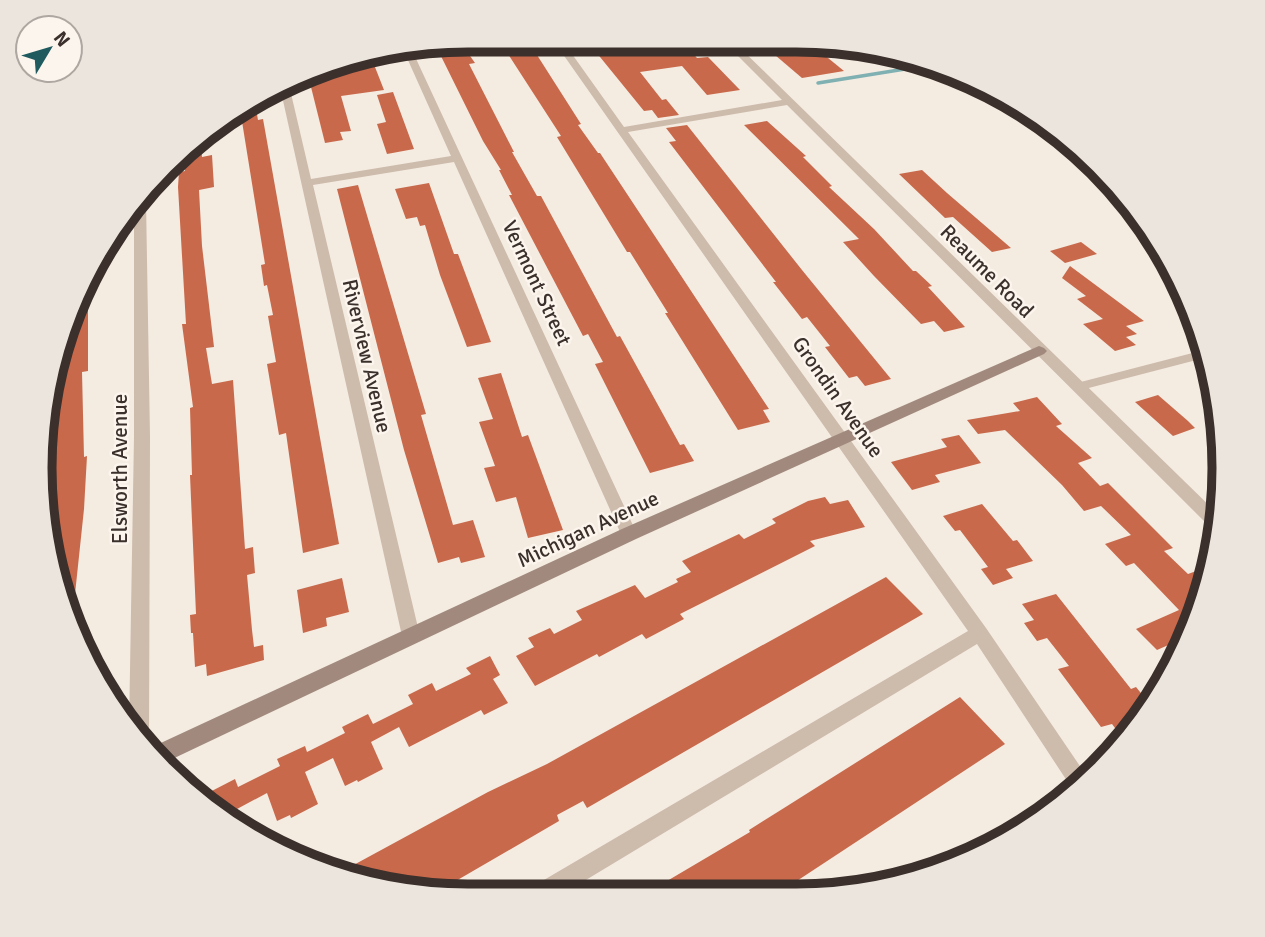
<svg xmlns="http://www.w3.org/2000/svg" width="1265" height="937" viewBox="0 0 1265 937" font-family="Signika,sans-serif">
	<rect width="100%" height="100%" fill="#f4ebe1"/>
	<g fill="none" stroke-linecap="round" stroke-linejoin="round">
		<!-- stream -->
		<polyline stroke="#7fb0b2" stroke-width="3.5" points="818,83 930,65"/>
	</g>
	<!-- building -->
	<g fill="#c8694b">
		<polygon points="499,40 517,40 520,45 530,44 581,124 578,125 598,153 600,153 769,409 763,410 770,422 738,430 665,313 668,313 630,252 627,252 557,137 561,136"/>
		<polygon points="587,41 682,41 697,58 708,57 740,90 707,95 682,66 640,72 662,100 666,99 679,115 658,118 652,110 644,111"/>
		<polygon points="461,43 475,63 469,64 514,152 512,152 537,196 541,196 617,337 620,336 680,445 684,444 694,461 650,473 595,364 603,362 588,334 583,336 509,195 512,195 499,170 501,170 483,141 436,46"/>
		<polygon points="817,49 844,71 802,78 775,55"/>
		<polygon points="357,55 359,63 373,62 384,90 341,96 351,131 340,132 343,140 325,143 308,75"/>
		<polygon points="393,92 414,149 387,154 377,124 386,122 377,95"/>
		<polygon points="254,98 258,120 263,119 339,544 303,553 286,433 279,435 267,364 276,362 268,316 273,315 267,285 264,286 261,265 265,264 240,109"/>
		<polygon points="767,121 806,156 803,157 832,186 829,187 874,229 913,271 916,271 932,286 928,287 965,327 944,332 934,321 921,324 874,276 843,242 859,239 744,125"/>
		<polygon points="687,125 802,270 891,379 865,386 857,376 849,378 825,347 830,346 807,317 802,319 773,282 776,282 669,142 676,141 666,128"/>
		<polygon points="201,144 202,157 212,155 214,187 199,190 202,246 214,347 206,348 212,384 233,380 245,549 253,547 255,573 247,575 252,630 254,647 263,645 264,660 207,676 206,664 195,667 193,633 191,633 190,615 196,614 190,475 192,475 190,408 193,407 182,324 186,324 178,187 179,172 185,171 183,152 191,146"/>
		<polygon points="922,170 947,193 1011,248 992,252 953,217 945,218 899,174"/>
		<polygon points="429,183 454,254 458,254 491,342 467,347 440,275 425,225 420,226 417,217 406,219 395,189"/>
		<polygon points="358,185 426,414 421,415 453,525 473,520 485,557 461,563 459,557 438,563 404,450 337,189"/>
		<polygon points="1081,242 1097,254 1065,263 1050,251"/>
		<polygon points="1070,266 1144,321 1126,326 1137,334 1126,337 1136,345 1115,351 1083,324 1103,319 1077,299 1086,296 1062,278"/>
		<polygon points="88,274 88,371 82,372 84,457 87,456 84,509 75,594 61,597 41,497 44,461 46,449 51,448 52,403 57,359"/>
		<polygon points="501,373 522,437 528,435 563,530 528,538 516,497 496,502 484,468 495,466 479,422 493,419 478,378"/>
		<polygon points="1158,395 1188,421 1195,428 1173,436 1135,402"/>
		<polygon points="1037,397 1062,424 1056,426 1092,458 1078,463 1100,486 1108,483 1173,548 1164,551 1188,574 1207,567 1182,639 1157,650 1136,629 1179,610 1134,563 1126,566 1105,544 1131,535 1101,506 1084,511 1062,485 1005,430 978,434 967,420 1020,411 1013,403"/>
		<polygon points="959,435 981,463 935,475 940,482 912,490 891,462 947,447 941,439"/>
		<polygon points="825,497 830,504 848,500 865,527 810,541 815,546 680,614 684,619 646,639 642,634 599,657 597,654 535,686 516,656 534,647 528,638 550,628 554,634 582,620 576,611 635,585 645,598 678,582 676,579 691,572 682,561 739,534 744,539 776,523 772,519 808,501"/>
		<polygon points="982,504 1013,541 1017,540 1033,561 1006,569 1013,578 993,585 981,569 988,567 960,530 955,531 943,516"/>
		<polygon points="886,577 923,614 587,808 583,801 557,815 559,821 442,889 439,882 420,892 357,882 337,874 488,792 547,764"/>
		<polygon points="342,578 349,612 326,618 327,626 303,633 297,590"/>
		<polygon points="1056,594 1131,689 1136,687 1149,703 1121,736 1112,724 1101,727 1058,669 1069,666 1047,638 1037,641 1024,623 1034,620 1022,604"/>
		<polygon points="490,656 500,675 493,679 508,703 484,715 481,710 409,747 399,727 371,742 383,769 358,782 357,780 345,786 333,758 305,772 318,804 291,818 290,815 277,821 267,793 237,809 244,830 204,795 235,779 238,787 280,766 277,759 305,746 307,752 345,733 342,727 368,714 373,724 413,704 408,695 432,683 436,691 471,674 466,668"/>
		<polygon points="960,697 1005,744 777,894 645,894 750,832 749,830 784,808"/>
	</g>
	<g fill="none" stroke-linecap="round" stroke-linejoin="round">
		<!-- lane -->
		<polyline stroke="#cdbbac" stroke-width="8" points="1077,387 1208,353"/>
		<!-- street -->
		<g fill="#cdbbac" fill-rule="evenodd">
			<polygon points="553,40 562,40 624,127 782,100 723,41 733,41 1221,517 1218,533 1214,531 787,105 628,132 986,628 1086,775 1073,790 977,644 561,895 529,895 532,887 968,631"/>
			<polygon points="411,48 637,534 635,539 623,539 621,534 454,162 313,185 420,636 417,641 411,644 405,641 402,636 280,87 289,85 311,179 451,156 403,49"/>
			<polygon points="142,198 146,201 150,437 149,738 146,744 129,729 134,437 134,209"/>
		</g>
		<!-- secondary -->
		<polygon fill="#a18a7d" fill-rule="evenodd" points="1039,346 1044,348 1047,351 1044,354 636,539 166,762 150,748 622,529"/>
	</g>
	<g text-anchor="middle" stroke-width="5" stroke-linejoin="round" paint-order="stroke">
		<!-- street labels -->
		<g font-size="21" fill="#3b302b" stroke="#fbf5ee">
			<text transform="translate(987 271) rotate(45)" y="7">Reaume Road</text>
			<text transform="translate(537 283) rotate(65)" y="7">Vermont Street</text>
			<text transform="translate(367 356) rotate(77)" y="7">Riverview Avenue</text>
			<text transform="translate(838 397) rotate(55)" y="7">Grondin Avenue</text>
			<text transform="translate(120 469) rotate(-90)" y="7">Elsworth Avenue</text>
			<text transform="translate(588 529) rotate(-25)" y="7">Michigan Avenue</text>
		</g>
	</g>
	<!-- crop -->
	<path d="M0 0H1265V937H0ZM468 52H796A416 416 0 0 1 1212 468V468A416 416 0 0 1 796 884H468A416 416 0 0 1 52 468V468A416 416 0 0 1 468 52Z" fill="#ece5de" fill-rule="evenodd"/>
	<path fill="none" stroke="#3b302b" stroke-width="9" d="M468 52H796A416 416 0 0 1 1212 468V468A416 416 0 0 1 796 884H468A416 416 0 0 1 52 468V468A416 416 0 0 1 468 52Z"/>
	<!-- north arrow -->
	<g transform="translate(49 49) rotate(52)"><circle r="33" fill="#fbf5ee" stroke="#aea6a0" stroke-width="2"/>
	<path d="M0-5L12 26L0 18L-12 26Z" fill="#1f5a5e"/>
	<text y="-10" font-size="19" font-weight="bold" text-anchor="middle" fill="#3b302b">N</text>
	</g>
</svg>
